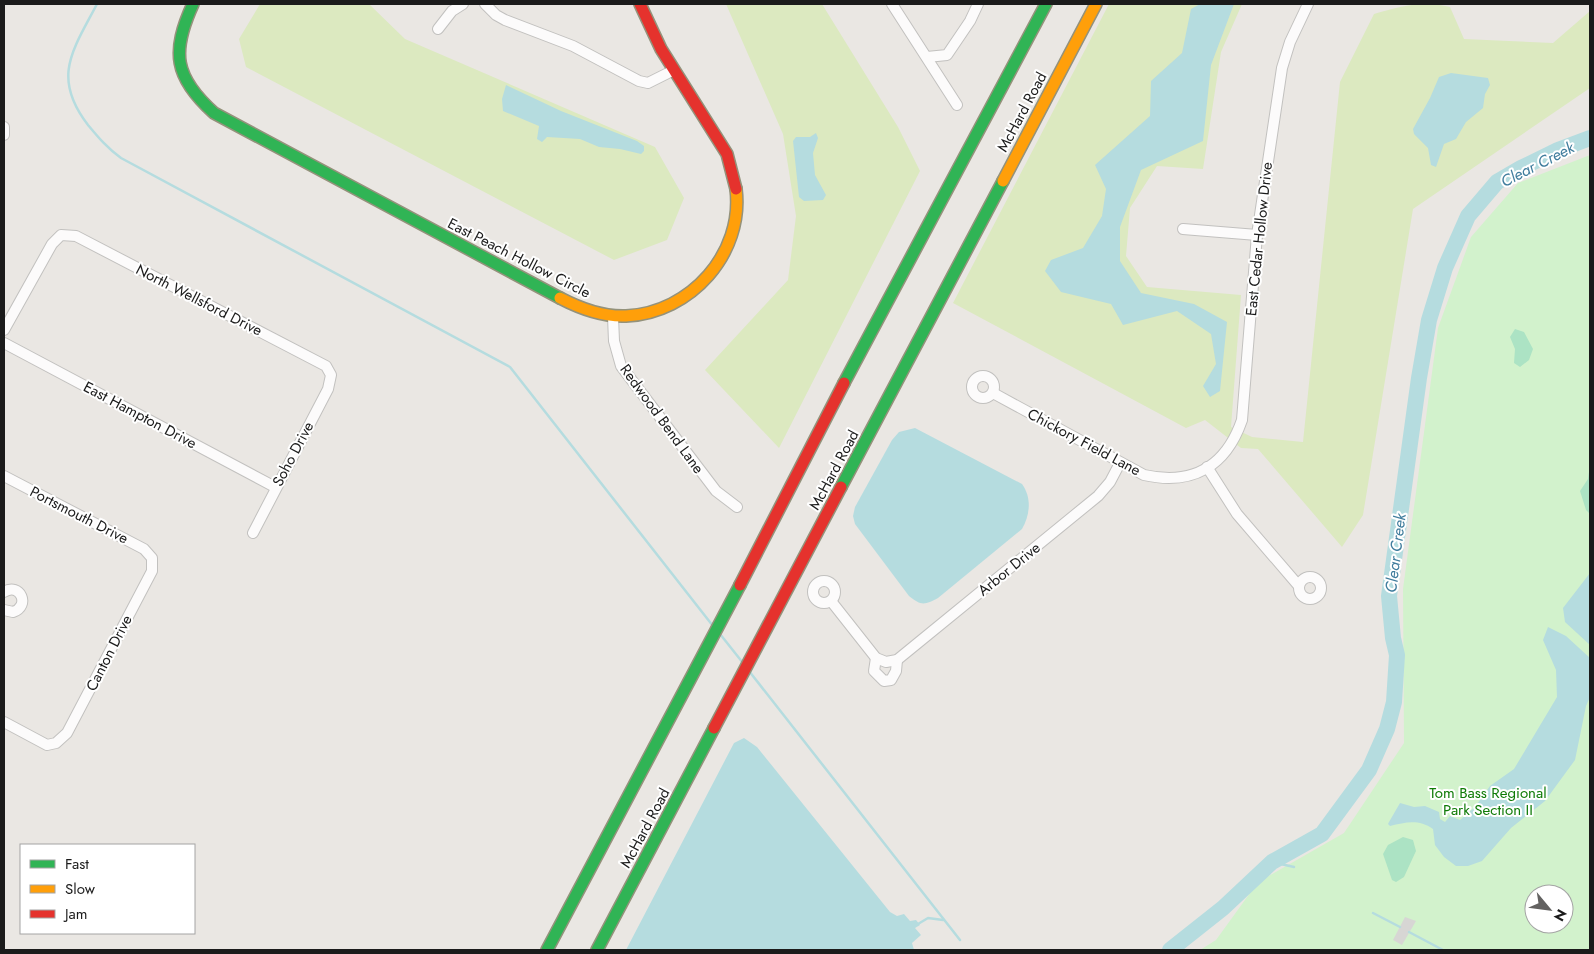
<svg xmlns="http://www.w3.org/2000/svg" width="1594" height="954" viewBox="0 0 1594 954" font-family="Jost,sans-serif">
	<rect width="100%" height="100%" fill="#eae7e3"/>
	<!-- grass -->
	<g fill="#dce9c0">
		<polygon points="260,4 369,4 405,39 655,147 684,198 667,240 614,260 246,67 239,39"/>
		<polygon points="726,4 822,4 898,127 920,171 779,448 705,370 788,280 796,216 783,134"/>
		<path d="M1109,4H1242L1221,52L1203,169L1157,166L1130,208L1126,256L1147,287L1241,295L1231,427L1252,437L1303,442L1340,82L1374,14C1400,6 1424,0 1450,7L1464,39L1553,43L1590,11V88L1413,209L1363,515L1342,547L1258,449L1241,448L1205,420L1186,428L953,303Z"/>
	</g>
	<!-- park -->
	<path fill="#d2f2cc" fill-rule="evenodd" d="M1590,155V950H1200L1216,940L1258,882L1344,833L1404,743L1403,589L1438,328L1471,237L1518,183ZM1534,894H1564V924H1534Z"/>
	<!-- pitch -->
	<g fill="#ace3c4">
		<polygon points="1515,329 1524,332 1533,349 1529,360 1520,367 1514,363 1515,349 1510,337"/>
		<polygon points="1590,465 1590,514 1586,510 1580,491 1588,479"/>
		<polygon points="1403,837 1413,840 1416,851 1404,877 1396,882 1392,880 1383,854 1388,845"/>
	</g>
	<!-- water -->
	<g fill="#b5dcdf">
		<polygon points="1200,4 1234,4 1211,65 1203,141 1141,170 1120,227 1120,261 1141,293 1194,304 1227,322 1220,391 1210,397 1203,386 1216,364 1211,334 1177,311 1123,325 1111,304 1061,292 1045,271 1051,260 1083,248 1102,216 1106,189 1095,165 1150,116 1151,81 1182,53 1191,9"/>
		<polygon points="1451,73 1488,78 1490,85 1485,94 1483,108 1466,122 1456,139 1444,144 1436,167 1431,165 1428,148 1414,134 1413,129 1430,98 1439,77"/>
		<polygon points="506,85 561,111 637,141 644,146 644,151 641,154 620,149 599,147 580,139 547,137 542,142 537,139 539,126 503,111 502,99"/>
		<polygon points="816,133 818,138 813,153 815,175 826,195 823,200 804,201 799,197 793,141 796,137 810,137"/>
		<path d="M915,428L1022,484C1032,498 1030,515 1022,529L938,598C925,605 921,606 909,596L855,524L853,516L855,507L892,440L899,432Z"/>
		<polygon points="1590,573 1590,645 1565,622 1563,608"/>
		<path d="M1548,627L1566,636L1590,658V697L1586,706L1575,760L1545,801L1511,828L1482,861L1468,866H1456L1444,857L1435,845L1433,829C1419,819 1406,822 1390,826L1388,824L1389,822L1400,803L1414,807L1425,806L1439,812L1440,819L1445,822L1450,816L1460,820L1475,807L1490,786L1514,769L1557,697L1556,670L1543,640Z"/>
		<polygon points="744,738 757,747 890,912 897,916 904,914 910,921 916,920 920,925 915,928 921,935 912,943 914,950 626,950 734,743"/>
	</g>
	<!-- pier -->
	<polygon fill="#d7d6d4" points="1405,917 1416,921 1402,945 1393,940"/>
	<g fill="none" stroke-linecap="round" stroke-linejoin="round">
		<!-- stream -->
		<g stroke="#b5dcdf" stroke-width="2.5">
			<path d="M97,4C73,50 51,77 88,125C98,137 107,148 121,158L510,367L713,626"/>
			<polyline points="720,634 743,663"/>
			<polyline points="749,671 960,940"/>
			<polyline points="1272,862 1294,867"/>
			<polyline points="1373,913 1400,927"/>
			<polyline points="918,924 928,918 943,920"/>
			<polyline points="1409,932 1443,950"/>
		</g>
		<!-- river -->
		<polyline stroke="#b5dcdf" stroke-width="16" points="1170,950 1223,908 1272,862 1322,834 1369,770 1387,729 1394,702 1397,655 1393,638 1389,596 1419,378 1429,320 1445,268 1468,216 1497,182 1521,168 1558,150 1590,138"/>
		<defs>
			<g id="street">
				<polyline points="485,4 496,15 505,20 573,46 639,81 648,83 674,70"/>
				<polyline points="892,4 957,105"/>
				<polyline points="438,29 452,11 463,4"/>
				<polyline points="927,57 947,55 970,21 978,4"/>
				<polyline points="4,127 4,135"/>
				<polyline points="1183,229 1257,235"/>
				<polyline points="613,317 614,341 621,366 716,491 737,507"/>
				<polyline points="4,330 52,244 61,235 76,236 326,366 331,375 328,389 253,533"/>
				<polyline points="4,343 275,487"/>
				<circle cx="983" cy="387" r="11"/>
				<path d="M993,393L1144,475C1193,486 1226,466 1242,420L1257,235L1282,68L1290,42L1308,4"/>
				<polyline points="1207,467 1237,514 1298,585"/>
				<polyline points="4,476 144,549 152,558 152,571 67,733 56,743 47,745 4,722"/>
				<circle cx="1310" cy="588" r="11"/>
				<circle cx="824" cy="592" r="11"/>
				<path d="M4,592C20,582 31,606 13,612L4,610"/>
				<polyline points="831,601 876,658 886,662 897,660 1098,496 1110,482 1120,463"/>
				<polyline points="876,658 874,671 884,681 891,680 896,671 897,660"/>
			</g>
			<g id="fast">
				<path d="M193,4C171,52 174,77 214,113L560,298"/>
				<polyline points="844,383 1046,4"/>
				<polyline points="841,487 1003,181"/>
				<polyline points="547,950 740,585"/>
				<polyline points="597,950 714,728"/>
			</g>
			<g id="slow">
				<polyline points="1003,181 1096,4"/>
				<path d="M560,298C581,309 603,317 626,316C691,313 744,253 736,189"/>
			</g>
			<g id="jam">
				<polyline points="640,4 661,49 727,154 736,189"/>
				<polyline points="740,585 844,383"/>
				<polyline points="714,728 841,487"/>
			</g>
		</defs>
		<!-- street casing -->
		<use href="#street" stroke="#c2c1bf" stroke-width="12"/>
		<!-- fast casing -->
		<use href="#fast" stroke="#94927b" stroke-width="14"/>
		<!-- slow casing -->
		<use href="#slow" stroke="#94927b" stroke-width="14"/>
		<!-- jam casing -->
		<use href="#jam" stroke="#94927b" stroke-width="14"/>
		<!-- street -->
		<use href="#street" stroke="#fcfbfb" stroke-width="10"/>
		<!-- fast -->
		<use href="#fast" stroke="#30b455" stroke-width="11"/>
		<!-- slow -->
		<use href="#slow" stroke="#ff9f0a" stroke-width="11"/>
		<!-- jam -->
		<use href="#jam" stroke="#e5322d" stroke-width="11"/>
	</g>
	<g text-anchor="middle" stroke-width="4" stroke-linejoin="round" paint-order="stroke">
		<!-- street labels -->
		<g font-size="15" fill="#1b1b1b" stroke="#fff">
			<text transform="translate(1022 112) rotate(-62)" y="5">McHard Road</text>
			<text transform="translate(1259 239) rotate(-84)" y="5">East Cedar Hollow Drive</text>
			<text transform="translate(519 258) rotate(27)" y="5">East Peach Hollow Circle</text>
			<text transform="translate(199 300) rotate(27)" y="5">North Wellsford Drive</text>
			<text transform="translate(140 415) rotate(28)" y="5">East Hampton Drive</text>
			<text transform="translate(662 419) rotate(54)" y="5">Redwood Bend Lane</text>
			<text transform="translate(1084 442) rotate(28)" y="5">Chickory Field Lane</text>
			<text transform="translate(293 454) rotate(-62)" y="5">Soho Drive</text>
			<text transform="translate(834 470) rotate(-62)" y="5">McHard Road</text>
			<text transform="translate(79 515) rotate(27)" y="5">Portsmouth Drive</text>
			<text transform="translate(1009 569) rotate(-39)" y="5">Arbor Drive</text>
			<text transform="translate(109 653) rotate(-63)" y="5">Canton Drive</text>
			<text transform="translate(645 828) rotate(-62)" y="5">McHard Road</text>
		</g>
		<!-- park labels -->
		<g font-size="15" fill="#0f7b07" stroke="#fff">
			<text x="1488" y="798">Tom Bass Regional<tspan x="1488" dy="17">Park Section II</tspan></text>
		</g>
		<!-- water labels -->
		<g font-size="16" font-style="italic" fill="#407d9d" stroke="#fff">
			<text transform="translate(1537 164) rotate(-27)" y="6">Clear Creek</text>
			<text transform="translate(1395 553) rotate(-83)" y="6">Clear Creek</text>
		</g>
	</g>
	<!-- border -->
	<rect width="1594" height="954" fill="none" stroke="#1b1b1b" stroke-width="10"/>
	<!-- legend -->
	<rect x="20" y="844" width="175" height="90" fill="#ffffff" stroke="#a4a4a4"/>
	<rect x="30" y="860" width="25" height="8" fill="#30b455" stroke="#a4a4a4"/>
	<text x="65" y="869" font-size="15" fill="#1b1b1b">Fast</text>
	<rect x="30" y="885" width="25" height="8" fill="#ff9f0a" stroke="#a4a4a4"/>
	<text x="65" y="894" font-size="15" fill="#1b1b1b">Slow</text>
	<rect x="30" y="910" width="25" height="8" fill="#e5322d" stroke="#a4a4a4"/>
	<text x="65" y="919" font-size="15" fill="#1b1b1b">Jam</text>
	<!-- north arrow -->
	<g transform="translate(1549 909) rotate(119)"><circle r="24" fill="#ffffff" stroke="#a4a4a4"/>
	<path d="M0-4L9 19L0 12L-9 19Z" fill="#636261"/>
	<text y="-8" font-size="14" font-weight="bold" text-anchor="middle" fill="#1b1b1b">N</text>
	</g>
</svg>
